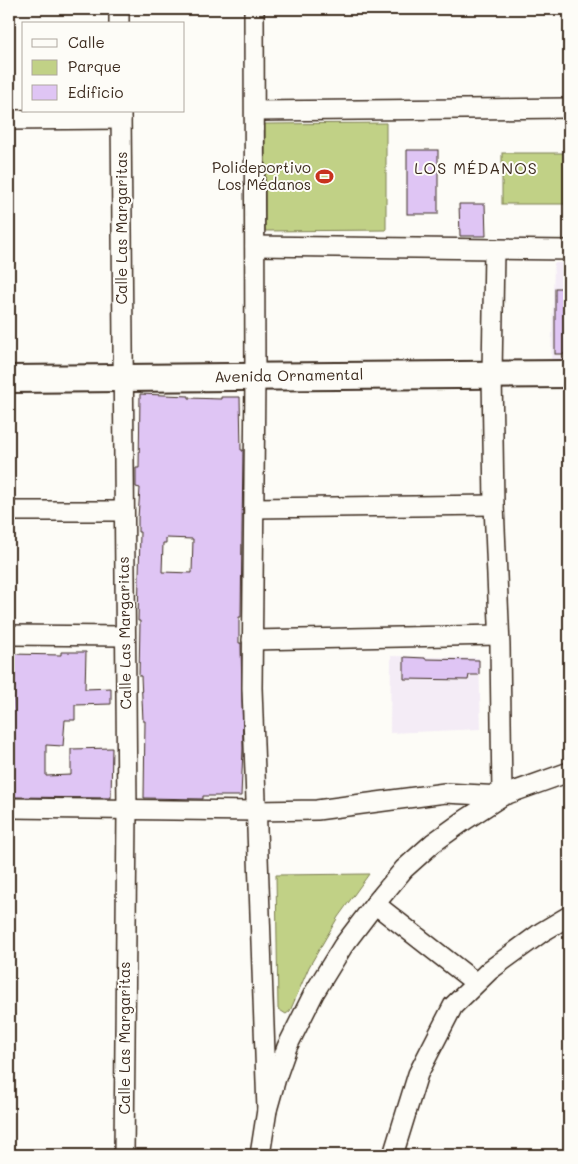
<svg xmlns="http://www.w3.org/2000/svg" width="578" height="1164" viewBox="0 0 578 1164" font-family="Mali,sans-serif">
	<rect width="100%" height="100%" fill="#fdfcf7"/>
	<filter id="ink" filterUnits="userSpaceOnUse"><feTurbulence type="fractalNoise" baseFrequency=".02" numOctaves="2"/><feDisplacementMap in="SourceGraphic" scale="10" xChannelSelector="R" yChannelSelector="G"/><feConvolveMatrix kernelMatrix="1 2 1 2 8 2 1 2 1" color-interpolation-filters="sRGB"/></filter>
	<g filter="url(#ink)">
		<!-- built -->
		<g fill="#f4ecf6">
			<polygon points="554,263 569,263 569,365 551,364"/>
			<polygon points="391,656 479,658 481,729 390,733"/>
		</g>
		<!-- green -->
		<g fill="#c1d186" stroke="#7e7e52">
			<polygon points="386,123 386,230 265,231 265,124"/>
			<rect x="502" y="153" width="67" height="51"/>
			<polygon points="369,874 338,917 309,967 290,1011 286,1014 278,1009 276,875"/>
		</g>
		<!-- building -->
		<g fill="#dfc5f4" stroke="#3b2a1e" fill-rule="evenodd">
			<rect x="407" y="150" width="31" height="64"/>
			<polygon points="459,204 485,204 486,236 460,236"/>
			<rect x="555" y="288" width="14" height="66"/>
			<path d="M140,394L189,396V398L221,399V397H240L241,450H243L241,617H239V643H241L243,749L241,796H203V799L144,798L145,721H143L141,676H139L140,621H138L140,532H138V518L140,488L136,487V468H139ZM166,538L193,539L192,573L162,572L163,543H166Z"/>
			<polygon points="61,652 86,652 85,689 111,688 111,704 75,705 75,720 65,720 63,746 46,745 46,776 71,775 71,749 112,748 111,798 13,797 13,752 9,752 14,682 11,682 11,654 61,655"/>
			<polygon points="404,657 425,658 425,659 479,660 479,675 469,675 468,680 404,679"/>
		</g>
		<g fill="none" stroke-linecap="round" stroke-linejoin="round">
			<defs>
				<g id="street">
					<polyline points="119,9 119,24"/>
					<polyline points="254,9 255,377 252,688 267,1110"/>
					<polyline points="121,111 127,810 124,1155"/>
					<polyline points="255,111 569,108"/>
					<polyline points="9,120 121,119"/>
					<polyline points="255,246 569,250"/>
					<polyline points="254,508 494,505"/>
					<polyline points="9,511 124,511"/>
					<polyline points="9,635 125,636"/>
					<polyline points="252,640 499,635"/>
					<polyline points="9,808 256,811 317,810 445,793 502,796 500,646 494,505 492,374 494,250"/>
					<polyline points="375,904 476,983"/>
					<polyline points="260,1155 267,1110 276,1078 287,1047 314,993 343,946 375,904 404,869 433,843 465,820 502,796 569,772"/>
					<polyline points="393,1155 418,1074 453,1006 490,970 542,932 569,916"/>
				</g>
				<polyline id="secondary" points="9,379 569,374"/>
			</defs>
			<!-- street casing -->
			<use href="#street" stroke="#3b2a1e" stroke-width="22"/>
			<!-- secondary casing -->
			<use href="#secondary" stroke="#3b2a1e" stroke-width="30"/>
			<!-- street -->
			<use href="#street" stroke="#fdfcf7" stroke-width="19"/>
			<!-- secondary -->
			<use href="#secondary" stroke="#fdfcf7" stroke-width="26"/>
		</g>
	</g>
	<!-- icons -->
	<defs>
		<symbol id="stadium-bare" viewBox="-9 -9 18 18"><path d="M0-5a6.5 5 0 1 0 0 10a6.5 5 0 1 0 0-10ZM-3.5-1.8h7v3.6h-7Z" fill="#c8321e" stroke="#fdfcf7" stroke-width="2.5" paint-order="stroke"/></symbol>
	</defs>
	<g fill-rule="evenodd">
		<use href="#stadium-bare" x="312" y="164" width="25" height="25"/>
	</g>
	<g text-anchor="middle" stroke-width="4" stroke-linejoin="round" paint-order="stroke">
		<!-- poi labels -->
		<g font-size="15" fill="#3b2a1e" stroke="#fdfcf7" text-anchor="end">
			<text x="311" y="173">Polideportivo<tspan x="311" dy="17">Los Médanos</tspan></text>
		</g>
		<!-- street labels -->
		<g font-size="15" fill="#3b2a1e" stroke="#fdfcf7">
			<text transform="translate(122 228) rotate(-90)" y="5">Calle Las Margaritas</text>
			<text transform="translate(289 376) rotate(-1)" y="5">Avenida Ornamental</text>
			<text transform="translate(125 633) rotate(-91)" y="5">Calle Las Margaritas</text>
			<text transform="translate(125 1038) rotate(-90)" y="5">Calle Las Margaritas</text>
		</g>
		<!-- neighbourhood labels -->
		<g font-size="16" letter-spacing="1" fill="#3b2a1e" stroke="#fdfcf7">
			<text x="476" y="174">LOS MÉDANOS</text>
		</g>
	</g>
	<!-- margin -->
	<rect width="578" height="1164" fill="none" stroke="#fdfcf7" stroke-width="30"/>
	<rect x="15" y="15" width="548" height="1134" fill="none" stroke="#3b2a1e" stroke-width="2" filter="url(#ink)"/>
	<!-- legend -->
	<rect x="22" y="22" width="162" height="90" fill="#fdfcf7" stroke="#afa8a0"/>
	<rect x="32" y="39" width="25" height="8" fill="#fdfcf7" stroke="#afa8a0"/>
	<text x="68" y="48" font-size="15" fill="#3b2a1e">Calle</text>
	<rect x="32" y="60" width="25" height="15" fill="#c1d186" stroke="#afa8a0"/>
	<text x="68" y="72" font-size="15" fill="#3b2a1e">Parque</text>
	<rect x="32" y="85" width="25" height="15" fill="#dfc5f4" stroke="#afa8a0"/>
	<text x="68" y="98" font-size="15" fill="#3b2a1e">Edificio</text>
</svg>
